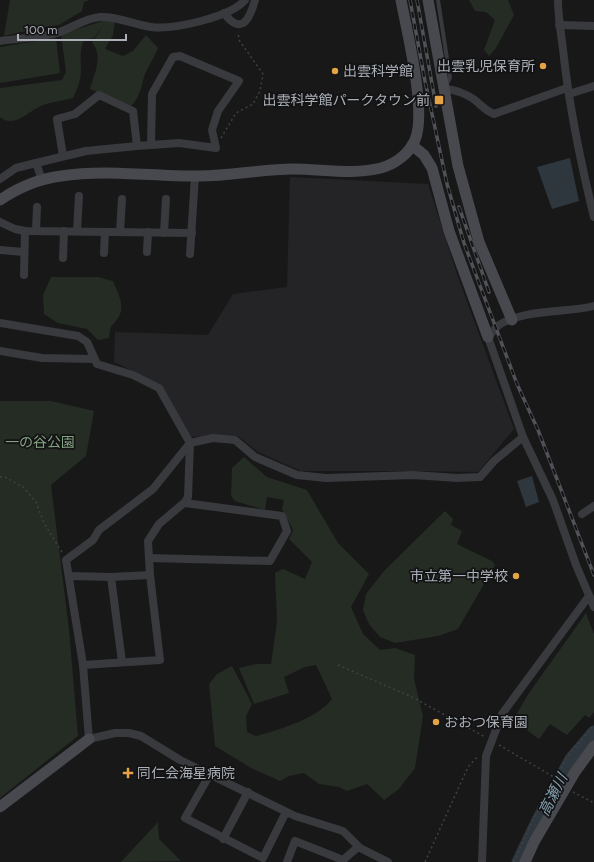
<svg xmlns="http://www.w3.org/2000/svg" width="594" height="862" viewBox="0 0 594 862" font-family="Figtree,'Noto Sans JP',sans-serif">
	<rect width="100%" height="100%" fill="#181819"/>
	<!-- built -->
	<polygon fill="#242426" points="290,177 428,184 458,277 514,429 478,472 414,471 301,471 258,452 238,436 189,437 160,384 114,362 115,332 208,335 233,294 287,287"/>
	<!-- green -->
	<g fill="#242c24">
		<polygon points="10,0 90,0 84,2 82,11 59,25 38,28 4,36"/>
		<polygon points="469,0 508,0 514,15 496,48 489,56 484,50 495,20 486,12 475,11"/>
		<path d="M106,20L115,21L113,35L105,49L123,56L133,51L146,35L158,48C154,58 149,65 145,74C141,86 140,98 131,106L90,89C94,75 104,55 92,43L104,24L94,38L84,40C79,52 81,58 81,71C81,81 77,89 73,98C62,101 47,102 37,108C26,114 13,128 0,117V88L62,80L66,72L61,34Z"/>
		<polygon points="56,38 60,73 0,83 0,47"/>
		<path d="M51,277H98L113,281C118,293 126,307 118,318C110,329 111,323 109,338L98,340L87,329L58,323L44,314L43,295Z"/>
		<polygon points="0,401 51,401 94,411 86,456 51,485 69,629 78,736 0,798"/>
		<path d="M244,457L267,477L307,490L338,543L369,574L351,607L363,634L380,650L395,648L415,655L414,679L423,716L415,768L399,789L384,800L367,784L347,791L339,787L319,784L304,773L289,776L280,781L251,768L215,746L209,684L217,674L232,666L252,704L246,716L247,732L256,736C279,730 318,718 332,699L316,665L305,667L284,677L289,693L254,704L239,668L256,664H271L277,622L275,573L283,569L305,579L312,562L289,539L293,530L282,509L284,500L267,497L265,510L235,501L231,496L232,468Z"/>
		<polygon points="445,511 453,519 451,525 462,531 457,544 492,561 495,565 458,629 438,636 395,643 380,637 369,624 363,610 366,594 384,571"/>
		<polygon points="586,613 594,634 594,712 589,718 585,715 567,735 550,724 539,739 513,720 529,693"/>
		<polygon points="158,822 159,839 181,861 121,862"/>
	</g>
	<!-- water -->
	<g fill="#2e373d">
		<polygon points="570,158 579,201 552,209 537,167"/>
		<polygon points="532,476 539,502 526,507 517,481"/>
	</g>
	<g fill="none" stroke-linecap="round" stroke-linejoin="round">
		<!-- river -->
		<polyline stroke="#2e373d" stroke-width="13" points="518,862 538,820 571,759 594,732"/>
		<!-- path -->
		<g stroke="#3f4145" stroke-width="1.5" stroke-dasharray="2 3" stroke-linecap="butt">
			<polyline points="221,138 236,113 253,104 260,91 263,74 239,40 238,32"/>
			<polyline points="0,477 5,477 23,487 36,502 44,523 63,554"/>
			<polyline points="338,665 412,697 485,737"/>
			<polyline points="499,745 559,780"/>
			<polyline points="573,792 594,803"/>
			<polyline points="425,862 468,767 478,756"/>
			<polyline points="514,862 530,826 567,757 594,725"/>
		</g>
		<!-- lane -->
		<polyline stroke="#393a3e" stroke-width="4" points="438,0 450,78 446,85"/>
		<!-- street -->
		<g stroke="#393a3e" stroke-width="8">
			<path d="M558,0C558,20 562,38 564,58C570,111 581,164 594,217"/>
			<path d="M224,13C242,37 250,18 255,0"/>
			<polyline points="559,25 594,26"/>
			<path d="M0,41C19,38 42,38 60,32C73,27 86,18 100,17C118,16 134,25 151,27C173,30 231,17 245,0"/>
			<path d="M443,89C452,88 469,95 476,101C483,107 486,111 494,114L567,88"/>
			<polyline points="569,94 594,86"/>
			<polyline points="63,156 57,119 75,114 99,95 133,111 137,146"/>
			<polyline points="0,179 16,168 36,163"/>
			<polyline points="42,180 36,163 86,151 137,146 179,143 216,148 212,130 218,111 239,81 180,56 173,57 152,94 151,145"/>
			<polyline points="0,222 15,229 25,231 192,233"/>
			<polyline points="36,231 37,207"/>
			<polyline points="77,231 79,196"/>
			<polyline points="120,232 122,199"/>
			<polyline points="164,233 166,199"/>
			<polyline points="0,250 24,252"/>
			<polyline points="147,252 148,232"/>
			<polyline points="104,253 105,232"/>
			<polyline points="190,254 195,176"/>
			<polyline points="63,258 64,231"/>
			<polyline points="24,275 25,231"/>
			<path d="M594,306C567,313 523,309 499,325C495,328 492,333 488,337L523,437L553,500L576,565L594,607"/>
			<polyline points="0,323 78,336 87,342 97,364 133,375 159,388 190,443 188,497 185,502 159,524 148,541 150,575 160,660 83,665"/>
			<polyline points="0,351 42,358 94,359"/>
			<polyline points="582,514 594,506"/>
			<polyline points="149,558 270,561 287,531 282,516 185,503"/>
			<polyline points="69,576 111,577 150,575"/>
			<polyline points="111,577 122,662"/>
			<polyline points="210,774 185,818 263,858 286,812"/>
			<polyline points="223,839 248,792"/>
			<polyline points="287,862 295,841 343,860 358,847"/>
			<polyline points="388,862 360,848 343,831 295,816 180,760 141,736 129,733 115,733 89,739 83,665 66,560 93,540 99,530 153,489 190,443 213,438 235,440 255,457 297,475 326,478 413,475 457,478 480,477 494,461 523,437"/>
			<polyline points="482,862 486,756 502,714 589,596"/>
		</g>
		<!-- secondary -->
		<g stroke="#47494e" stroke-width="11">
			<polyline points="428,0 458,166 479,242 512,320"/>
			<polyline points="412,145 424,155 432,168 449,231 488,337"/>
			<path d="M0,200C19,187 38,179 61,176C104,169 150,176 194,176C227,177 260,169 293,169C322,169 353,175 381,168C395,164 409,154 415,140C427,112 407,32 401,0"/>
			<polyline points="0,807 89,739"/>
			<polyline points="525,862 534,842 575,772 594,746"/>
		</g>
		<defs>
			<g id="rail">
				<polyline points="410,0 425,81 447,184 464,243 517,384 538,430 594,575"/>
				<polyline points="417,0 436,106"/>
				<polyline points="459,207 489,292"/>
			</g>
		</defs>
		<!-- rail casing -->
		<use href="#rail" stroke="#505257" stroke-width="3.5"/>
		<!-- rail -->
		<use href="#rail" stroke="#131314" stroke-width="2" stroke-dasharray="6" stroke-linecap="butt"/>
	</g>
	<!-- markers -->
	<g fill="#e4a345" stroke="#131314" stroke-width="1.5">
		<circle cx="543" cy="66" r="4"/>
		<circle cx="335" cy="71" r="4"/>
		<rect x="434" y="95" width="10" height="10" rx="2"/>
		<circle cx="516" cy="576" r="4"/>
		<circle cx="436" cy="722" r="4"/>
		<path d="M126 767h4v4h4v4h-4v4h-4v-4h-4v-4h4z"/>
	</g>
	<g text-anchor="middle" stroke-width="3.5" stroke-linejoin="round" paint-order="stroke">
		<!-- poi labels -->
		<g font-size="14" fill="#abb0b8" stroke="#131314" text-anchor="end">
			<text x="535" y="71">出雲乳児保育所</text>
			<text x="343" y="76" text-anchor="start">出雲科学館</text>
			<text x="430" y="105">出雲科学館パークタウン前</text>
			<text x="508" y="581">市立第一中学校</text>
			<text x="444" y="727" text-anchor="start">おおつ保育園</text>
			<text x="137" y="778" text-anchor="start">同仁会海星病院</text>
		</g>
		<!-- park labels -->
		<g font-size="14" fill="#84a283" stroke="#131314">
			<text x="40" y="447">一の谷公園</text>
		</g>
		<!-- water labels -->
		<g font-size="15" font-style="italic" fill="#859fb0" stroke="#131314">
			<text transform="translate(553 795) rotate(-63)" y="5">高瀬川</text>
		</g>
	</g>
	<!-- scale -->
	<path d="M18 34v6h108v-6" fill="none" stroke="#abb0b8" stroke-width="2"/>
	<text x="24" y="34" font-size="12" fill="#abb0b8" stroke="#131314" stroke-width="3" paint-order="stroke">100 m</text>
</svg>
